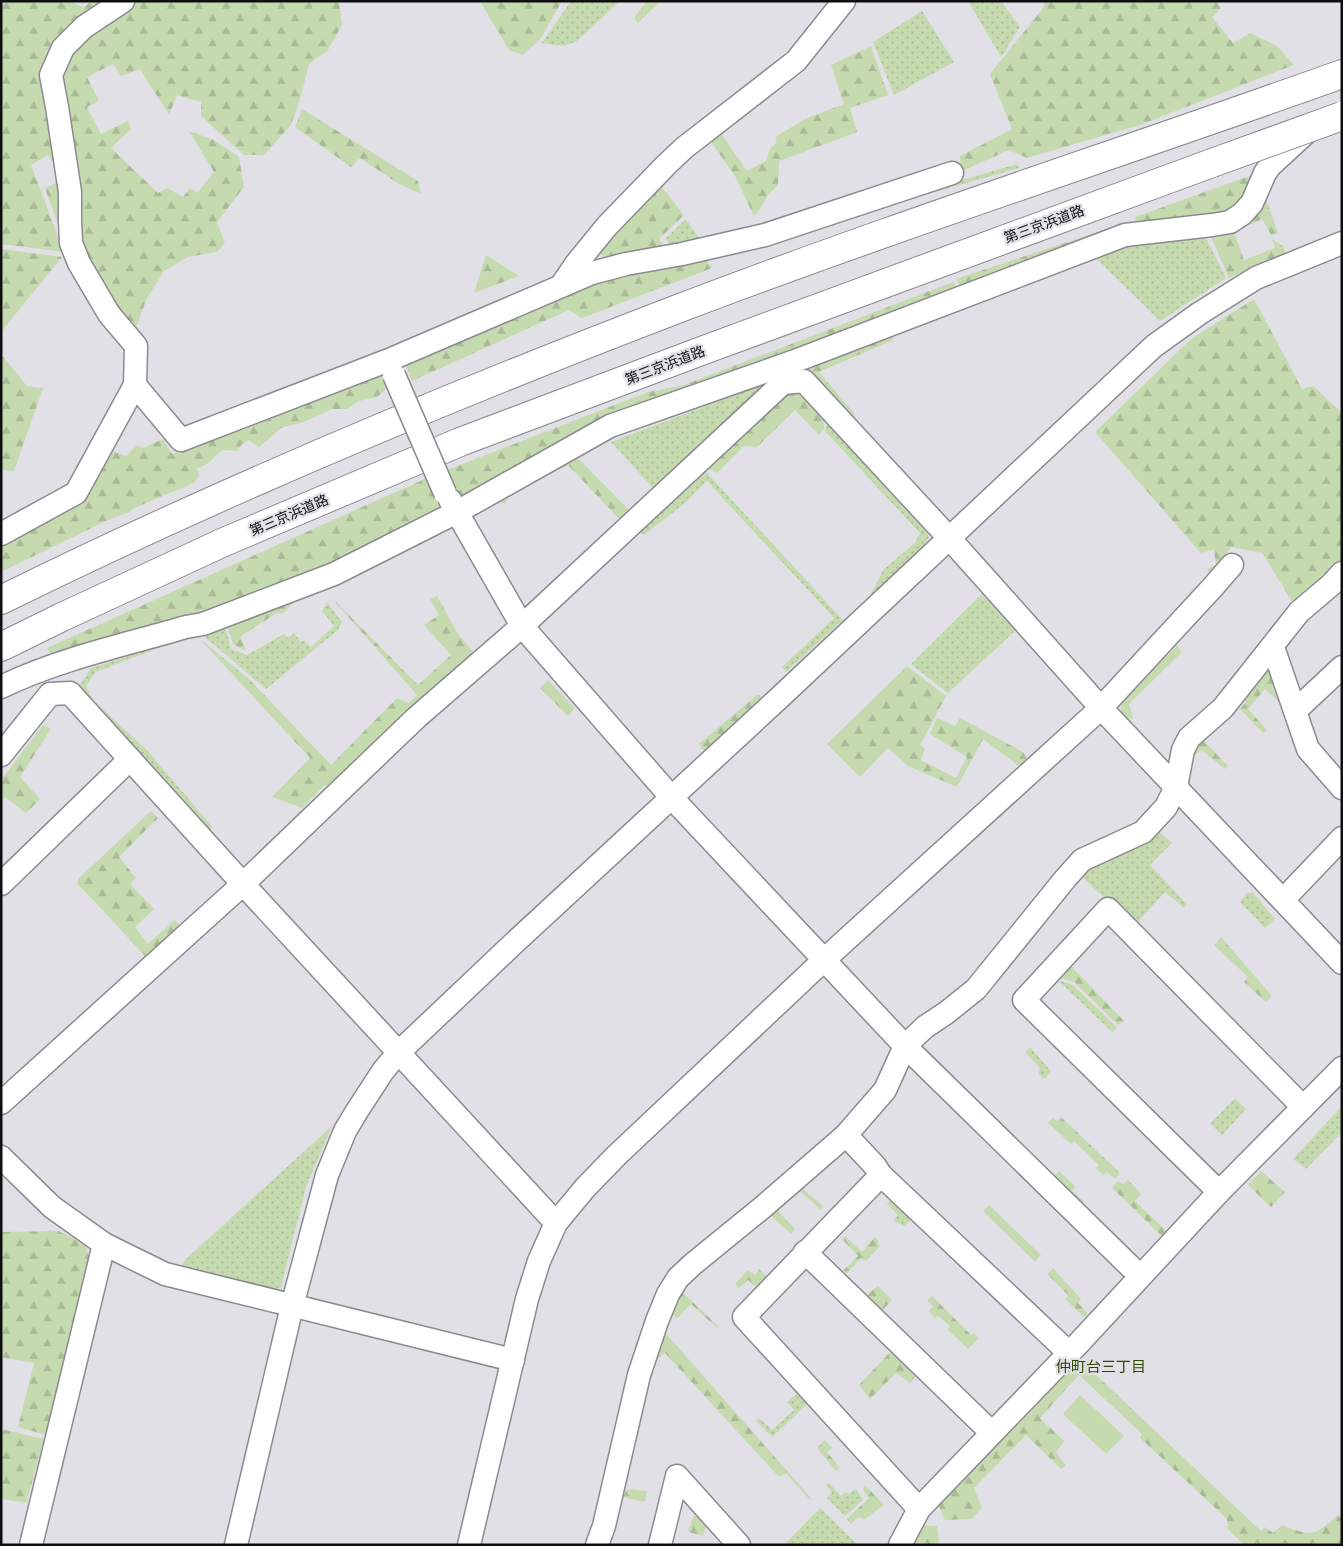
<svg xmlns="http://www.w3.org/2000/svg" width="1343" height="1546" viewBox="0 0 1343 1546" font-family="'Noto Sans','Noto Sans JP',sans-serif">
	<defs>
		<pattern id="grass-dots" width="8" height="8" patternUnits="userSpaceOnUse" patternTransform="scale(1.25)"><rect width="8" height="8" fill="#c6daaf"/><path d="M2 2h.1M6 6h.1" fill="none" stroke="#a9ba96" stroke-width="1.8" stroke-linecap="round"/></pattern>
		<pattern id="forest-firs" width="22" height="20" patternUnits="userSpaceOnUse" patternTransform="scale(1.25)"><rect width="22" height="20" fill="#c6daaf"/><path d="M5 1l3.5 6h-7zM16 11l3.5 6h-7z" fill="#a9ba96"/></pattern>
	</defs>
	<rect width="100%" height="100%" fill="#e1e0e6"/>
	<!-- grass -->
	<g fill="url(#grass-dots)">
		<polygon points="571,1 620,1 577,41 564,46 542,43"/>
		<polygon points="968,1 1001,1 1020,27 1001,57"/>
		<polygon points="922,11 954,62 894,95 873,42"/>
		<polygon points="1017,164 1019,168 858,214 855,211"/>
		<polygon points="686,219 702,242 671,248 666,238"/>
		<polygon points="1204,234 1226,278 1160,321 1095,257 1131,244"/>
		<polygon points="759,386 761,391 654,489 611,442"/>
		<polygon points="827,423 922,524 929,537 924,546 870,596 884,569 915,543 920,533 825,431"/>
		<polygon points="705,471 843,620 786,672 782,667 834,618 707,481 685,503 644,535 639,531"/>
		<polygon points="982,594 1016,630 948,693 911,664"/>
		<polygon points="327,602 342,622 338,630 266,689 205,637 225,627 231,649 247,655 284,634 288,638 294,633 301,642 304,640 311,647 334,626 322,611"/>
		<polygon points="171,643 96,672 86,686 93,700 148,751 213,828 207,831 83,699 79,686 91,668"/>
		<polygon points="1155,828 1172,843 1150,865 1187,904 1184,908 1165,892 1134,926 1078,873"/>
		<polygon points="1247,893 1253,893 1275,919 1265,928 1240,902"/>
		<polygon points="1058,980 1073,985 1117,1028 1112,1032"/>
		<polygon points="1030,1047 1051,1071 1045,1079 1038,1074 1040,1068 1025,1052"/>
		<polygon points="1235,1098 1246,1109 1222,1135 1210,1124"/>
		<polygon points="1342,1106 1342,1132 1306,1169 1293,1159"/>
		<polygon points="332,1126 306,1187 281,1287 273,1290 182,1266 185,1260"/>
		<polygon points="892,1198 911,1219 904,1226 893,1221 898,1215 887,1204"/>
		<polygon points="798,1393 807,1404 772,1437 756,1421 759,1418 772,1430 794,1410 787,1402"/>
		<polygon points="829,1483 841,1496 845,1492 849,1494 856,1489 863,1500 845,1516 827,1498 832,1492 826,1485"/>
		<polygon points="820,1508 858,1545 784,1545"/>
	</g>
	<!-- forest -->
	<g fill="url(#forest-firs)">
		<polygon points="1,1 70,1 84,8 91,1 339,1 342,25 328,50 309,64 301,96 291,125 264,155 244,155 201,116 201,102 177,95 169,115 140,69 121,76 113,64 87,77 99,101 87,107 101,134 128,121 131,129 111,148 158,193 167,188 183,197 190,188 197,193 214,172 189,131 214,140 239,157 244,187 217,222 225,243 217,252 188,257 164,271 146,300 135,331 70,259 45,188 64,179 48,155 31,165 64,252 1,244"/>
		<polygon points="480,1 562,1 541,38 523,55 509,50"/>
		<polygon points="647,1 661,1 638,23 634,18"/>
		<polygon points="1044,1 1216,1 1221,8 1212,17 1233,43 1250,33 1277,46 1294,65 1140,125 1027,158 1009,150 960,172 960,156 1012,129 990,74 1044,7"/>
		<polygon points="871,46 888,95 850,108 857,132 779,161 778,185 768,195 761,208 754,216 735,176 710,140 720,132 747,171 766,161 770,149 777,142 775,137 805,119 844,104 831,65"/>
		<polygon points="302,109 418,181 421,194 399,184 360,158 351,167 295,127"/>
		<polygon points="1255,174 1248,193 1225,214 1136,224 1135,217"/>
		<polygon points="661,186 684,215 659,239 667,249 606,260 597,249"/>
		<polygon points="1260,199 1266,199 1278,233 1271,235 1262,219 1234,232 1244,260 1275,248 1272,239 1283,246 1287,258 1254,267 1229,278 1209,232"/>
		<polygon points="1131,221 1131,226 961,287 956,279"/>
		<polygon points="1,249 62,257 1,332"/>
		<polygon points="486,255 519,276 474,293"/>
		<polygon points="704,257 712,268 582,318 569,310 412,381 404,359 561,297 635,269"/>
		<polygon points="953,282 960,291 460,501 447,470 648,392 684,385"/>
		<polygon points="1254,299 1302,389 1313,386 1342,413 1342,563 1295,606 1262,553 1231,547 1211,578 1207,569 1216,565 1214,549 1201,553 1095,432 1191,339"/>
		<polygon points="888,336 893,337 893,340 819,372 854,413 855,422 810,369"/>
		<polygon points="1,354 27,386 43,388 14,471 1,470"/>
		<path d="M371,372H382L386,389L377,397L359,401L347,409H332L304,422L281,428L259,447L249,440L242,444L237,451L223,450C211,458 212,464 197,468L199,476L194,483L134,508L130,512L108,520L1,572V539L80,496L106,449L126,456L137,445L143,448L163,439L172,454Z"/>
		<polygon points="788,391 799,394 824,420 824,429 819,435 795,410 757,447 744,446 717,473 709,468"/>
		<polygon points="574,454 630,511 621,521 568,465 510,495 505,504 493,498"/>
		<polygon points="427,478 440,510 342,562 240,602 53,657 47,648"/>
		<polygon points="310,588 313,594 298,599 282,614 278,612 240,637 246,651 233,644 227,624"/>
		<polygon points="329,595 418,685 451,655 424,625 439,615 430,599 437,596 458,634 475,654 331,788 325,785 302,808 272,797 310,758 199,638 250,680 331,765 397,698 409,703 417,695"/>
		<polygon points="1177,646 1182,652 1129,704 1133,718 1127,719 1121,711 1121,700"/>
		<polygon points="907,666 946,696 920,745 925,748 921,760 956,778 967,757 930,734 937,718 955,726 960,718 1023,752 1027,759 1019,766 983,739 957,787 908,766 888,748 860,777 827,744"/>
		<polygon points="1273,670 1287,710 1265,689 1248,709 1267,730 1263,733 1240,709 1246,702 1241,696 1256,678"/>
		<polygon points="548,680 575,708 568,716 540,688"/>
		<polygon points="758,694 762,698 704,751 699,744"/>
		<polygon points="43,725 51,729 20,777 40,799 26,813 5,797 1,802 1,780"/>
		<polygon points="1199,736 1228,766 1225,769 1202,750 1191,758"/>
		<polygon points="151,811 158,818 119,857 136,878 130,884 154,909 135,927 148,944 175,920 180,927 147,958 77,883 79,878"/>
		<polygon points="1221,937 1272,996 1266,1002 1244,982 1248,977 1214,945"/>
		<polygon points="1068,963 1124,1021 1118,1025 1074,982 1057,977"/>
		<polygon points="1061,1117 1120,1173 1115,1179 1107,1172 1103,1175 1096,1169 1099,1165 1074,1141 1071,1144 1048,1123 1053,1118 1057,1121"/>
		<polygon points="1059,1171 1075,1186 1072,1191 1085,1202 1075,1201 1054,1177"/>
		<polygon points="1261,1171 1285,1192 1271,1207 1248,1185"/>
		<polygon points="1128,1180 1141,1194 1135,1201 1166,1231 1162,1236 1112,1188 1118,1181 1123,1184"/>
		<polygon points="797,1184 823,1206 821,1210 799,1190 778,1211 795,1229 791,1234 769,1214"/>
		<polygon points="989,1205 1041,1255 1035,1262 983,1211"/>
		<polygon points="59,1231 85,1245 91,1263 46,1435 18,1427 34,1363 1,1357 1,1232"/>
		<polygon points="845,1236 862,1252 875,1237 879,1241 877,1243 880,1246 866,1261 861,1258 847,1273 843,1271 858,1256 842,1239"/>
		<polygon points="1053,1268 1081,1299 1078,1303 1088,1314 1084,1317 1065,1299 1069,1296 1047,1274"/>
		<polygon points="759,1269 768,1278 757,1288 748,1280 739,1288 735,1284 748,1270 755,1275"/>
		<polygon points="878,1286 892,1300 881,1312 864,1297"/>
		<polygon points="678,1288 719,1327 717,1328 691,1304 677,1318 668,1311"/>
		<polygon points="932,1296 971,1335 974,1333 979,1338 968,1349 948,1330 950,1326 938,1316 935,1319 929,1311 933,1306 927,1300"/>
		<polygon points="662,1329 811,1498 810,1500 786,1473 779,1477 665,1353 657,1359 651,1359"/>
		<polygon points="892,1350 917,1374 910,1383 896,1373 870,1399 859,1385"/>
		<path d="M1077,1357L1261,1531L1265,1527L1273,1533L1282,1525C1314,1537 1313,1537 1338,1515L1342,1519V1545H1244L1228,1529L1227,1519L1140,1438L1142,1434L1079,1375L1040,1418L1064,1441L1056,1452L1065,1465L1061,1469L1026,1435L974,1488L982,1508L972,1519L945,1520L937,1502Z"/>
		<polygon points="1,1429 44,1439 26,1503 1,1499"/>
		<polygon points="825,1440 832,1448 827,1452 840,1468 836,1471 817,1448"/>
		<polygon points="865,1485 884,1505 865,1519 858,1517 851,1524 847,1519 869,1498 863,1490"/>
		<polygon points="627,1489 647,1491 645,1502 623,1497"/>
		<polygon points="694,1515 707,1523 703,1536 688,1532"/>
		<polygon points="919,1525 937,1526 939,1545 912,1545"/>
	</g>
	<!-- garden -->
	<polygon fill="#c6daaf" points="1080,1395 1124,1436 1106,1454 1063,1414"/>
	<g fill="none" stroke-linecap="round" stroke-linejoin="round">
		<defs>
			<g id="minor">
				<polyline points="561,286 576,264 607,226 666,165 684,148 796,61 844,1"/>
				<polyline points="135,385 181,440 389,360 592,273 626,264 682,254 765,235 952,173"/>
				<polyline points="450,500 522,626 672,798 905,1046 1140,1276"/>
				<polyline points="1,534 76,493 135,385 136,346 109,314 79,263 71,243 70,221 70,192 57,107 51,75 63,48 84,27 123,1"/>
				<polyline points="1273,647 1308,749 1342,788"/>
				<path d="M1,687C59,659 124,645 186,627L203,624L334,574L457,512L610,426L795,361L1125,235L1212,225L1230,222L1242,214L1252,203L1265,173L1270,166L1309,130"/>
				<polyline points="1295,711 1342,667"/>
				<polyline points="1,755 50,694 70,693 243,884 556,1223"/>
				<polyline points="1,884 130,759"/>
				<polyline points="1283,900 1342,838"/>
				<polyline points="1,1103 243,884 416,718 522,626 783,383 804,381 950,539 1101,708 1342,963"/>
				<polyline points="846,1135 875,1166 881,1175"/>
				<polyline points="1,1157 52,1207 104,1244 165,1274 513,1360"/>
				<polyline points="1219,1192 1024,1000 1108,909 1303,1107"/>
				<polyline points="805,1252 992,1433"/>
				<polyline points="919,1509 744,1317 881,1175 1069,1353"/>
				<polyline points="31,1545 104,1244"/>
				<polyline points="236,1545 292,1306 327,1175 345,1131 357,1111 383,1071 398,1053 513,944 778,699 1154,346 1200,313 1256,278 1342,243"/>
				<polyline points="469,1545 527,1299 539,1261 556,1223 585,1188 617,1155 825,959 1101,708 1212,588 1232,565"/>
				<polyline points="597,1545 604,1526 639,1375 657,1321 668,1294 678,1278 693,1264 763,1207 846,1135 885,1090 905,1046 925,1027 946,1013 976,989 1065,879 1082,860 1143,832 1166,807 1176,787 1183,750 1189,738 1223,708 1299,612 1332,584 1342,573"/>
				<polyline points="660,1545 677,1476 739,1545"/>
				<polyline points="900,1545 919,1509 1077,1345 1219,1192 1342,1068"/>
			</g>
			<g id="highway">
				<path d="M1,600C222,491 450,396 680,308C898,225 1121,153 1342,74"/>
				<polyline points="1,647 62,617 224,542 460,442 704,350 1212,163"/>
			</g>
		</defs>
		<!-- minor casing -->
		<use href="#minor" stroke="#8b8a90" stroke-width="25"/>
		<!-- highway casing -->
		<use href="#highway" stroke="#8b8a90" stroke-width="30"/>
		<!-- minor -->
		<use href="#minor" stroke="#fff" stroke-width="22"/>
		<!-- highway -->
		<use href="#highway" stroke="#fff" stroke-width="28"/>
		<defs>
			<polyline id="minor-bridge" points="394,375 445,493"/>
			<polyline id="highway-bridge" points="1212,163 1342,116"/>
		</defs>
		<!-- minor-bridge casing -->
		<use href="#minor-bridge" stroke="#8b8a90" stroke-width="25" stroke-linecap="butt"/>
		<!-- highway-bridge casing -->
		<use href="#highway-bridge" stroke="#8b8a90" stroke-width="30" stroke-linecap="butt"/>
		<!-- minor-bridge -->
		<use href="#minor-bridge" stroke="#fff" stroke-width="22"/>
		<!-- highway-bridge -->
		<use href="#highway-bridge" stroke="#fff" stroke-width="28"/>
	</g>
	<g text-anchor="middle" stroke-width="4.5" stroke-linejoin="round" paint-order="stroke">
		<!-- street labels -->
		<g font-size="14" fill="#0f0e10" stroke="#e1e0e6">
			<text transform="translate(1044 224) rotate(-20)" y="5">第三京浜道路</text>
			<text transform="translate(665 365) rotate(-21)" y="5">第三京浜道路</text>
			<text transform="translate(289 515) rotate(-23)" y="5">第三京浜道路</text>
		</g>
		<!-- neighbourhood labels -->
		<g font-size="15" fill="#2e4900" stroke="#e1e0e6">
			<text x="1101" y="1372">仲町台三丁目</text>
		</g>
	</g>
	<!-- border -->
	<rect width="1343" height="1546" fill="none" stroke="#0f0e10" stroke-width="5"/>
</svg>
